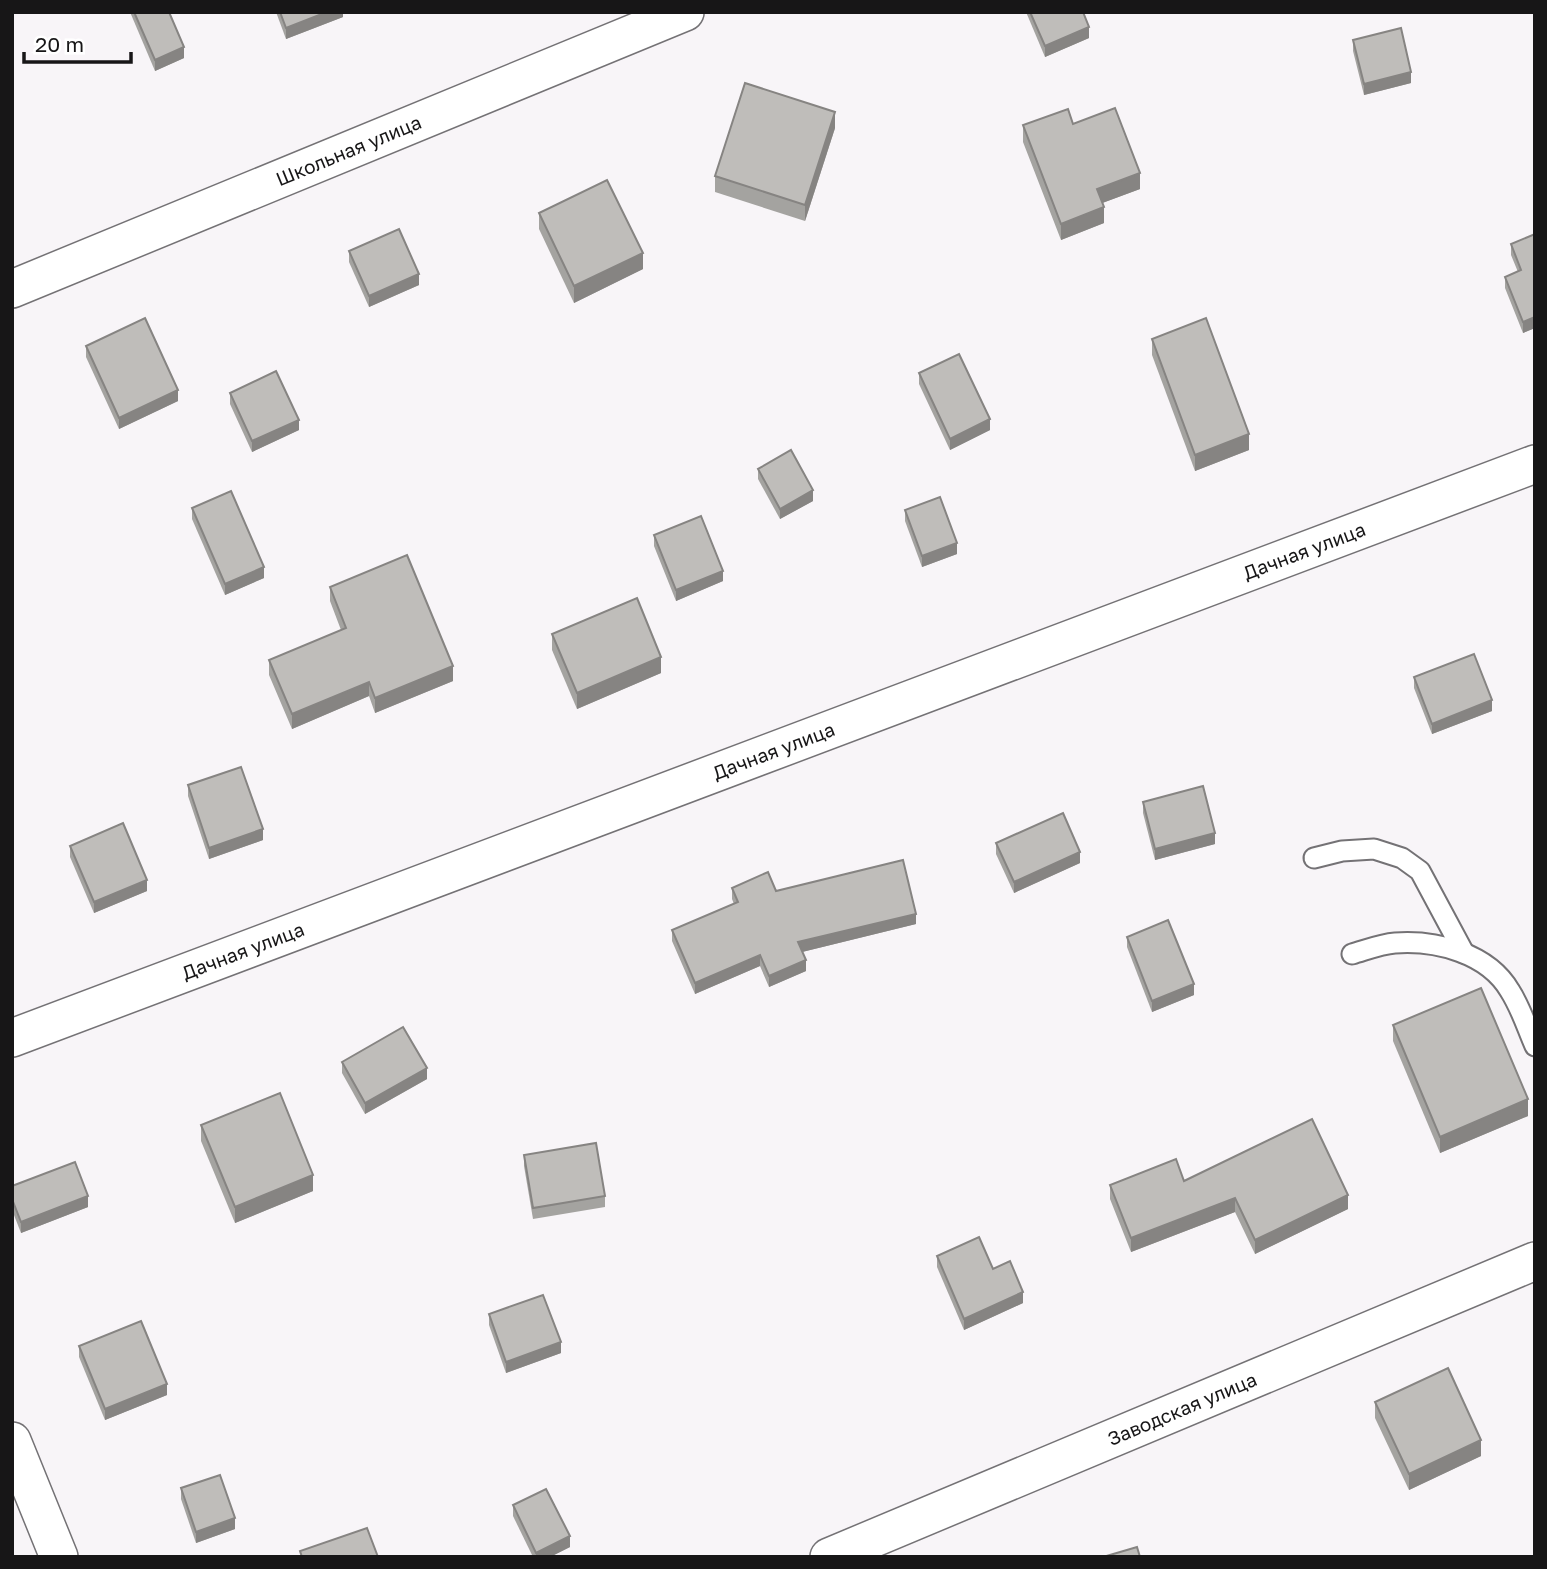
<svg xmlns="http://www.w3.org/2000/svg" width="1547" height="1569" viewBox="0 0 1547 1569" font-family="'Golos Text',sans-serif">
	<rect width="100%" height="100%" fill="#f8f5f8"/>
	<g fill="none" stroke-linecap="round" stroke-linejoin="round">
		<defs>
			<g id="service">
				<polyline points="1314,858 1342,851 1374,849 1402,858 1420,871 1464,953"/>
				<path d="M1352,954C1366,950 1381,944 1395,943C1436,940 1488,953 1510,991C1521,1008 1527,1028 1535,1046"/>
			</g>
			<g id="minor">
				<path id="s1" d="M12,289L685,12"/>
				<path id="s2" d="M12,1038L1535,464"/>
				<polyline points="12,1441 59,1557"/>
				<path id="s3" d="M829,1557L1535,1261"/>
			</g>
		</defs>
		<!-- service casing -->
		<use href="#service" stroke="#747275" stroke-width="23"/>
		<!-- minor casing -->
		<use href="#minor" stroke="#747275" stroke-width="40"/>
		<!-- service -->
		<use href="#service" stroke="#fff" stroke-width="19"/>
		<!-- minor -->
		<use href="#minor" stroke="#fff" stroke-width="37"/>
	</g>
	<!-- wall -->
	<g fill="#a4a3a0">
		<polygon points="130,12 169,12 184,58 155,71"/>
		<polygon points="276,12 343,12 343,17 286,39"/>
		<polygon points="1026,12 1083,12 1089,38 1045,57"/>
		<polygon points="1353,40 1411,83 1364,95 1353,51"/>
		<polygon points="1073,124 1140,189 1102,203 1104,223 1061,240 1023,142 1023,125"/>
		<polygon points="835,128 805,221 715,192 715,176"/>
		<polygon points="539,213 643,269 574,303 539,229"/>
		<polygon points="1535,234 1535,328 1523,333 1505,288 1505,277 1518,272 1511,255 1511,244"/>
		<polygon points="349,251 419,285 369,307 349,262"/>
		<polygon points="1152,339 1249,450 1195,471 1152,355"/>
		<polygon points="86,346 178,401 119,429 86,357"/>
		<polygon points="919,373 990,430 950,450 919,384"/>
		<polygon points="230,393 299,430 252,452 230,404"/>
		<polygon points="758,469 813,501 780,519 758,479"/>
		<polygon points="192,508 264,578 225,595 192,519"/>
		<polygon points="905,510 957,554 922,567 905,521"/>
		<polygon points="654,535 723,581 676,601 654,546"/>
		<polygon points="330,587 453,681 375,713 369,696 292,729 269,675 269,660 341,630 330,601"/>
		<polygon points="552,634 661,673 577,709 552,650"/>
		<polygon points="1414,677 1492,711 1432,734 1414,688"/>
		<polygon points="188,785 263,840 209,859 188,796"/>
		<polygon points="1143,802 1215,844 1155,860 1143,813"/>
		<polygon points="996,843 1080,863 1014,893 996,854"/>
		<polygon points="70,846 147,891 94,913 70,857"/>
		<polygon points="732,888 776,891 916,924 802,952 806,971 769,987 760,966 695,994 672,941 672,930 734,904 732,899"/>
		<polygon points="1127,937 1194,995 1152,1012 1127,947"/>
		<polygon points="1393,1025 1528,1116 1440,1153 1393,1041"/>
		<polygon points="342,1062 427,1079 365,1114 342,1073"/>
		<polygon points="201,1125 313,1191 235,1223 201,1141"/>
		<polygon points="524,1155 605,1196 605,1207 533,1219 524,1166"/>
		<polygon points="1184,1181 1348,1209 1255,1254 1235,1212 1131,1252 1110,1199 1110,1185"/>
		<polygon points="12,1186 88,1207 21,1233 12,1210"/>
		<polygon points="937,1256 993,1269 1023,1303 964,1330 937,1267"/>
		<polygon points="489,1314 561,1353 506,1373 489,1325"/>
		<polygon points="79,1346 167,1395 105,1420 79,1357"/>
		<polygon points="1375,1402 1481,1456 1409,1490 1375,1418"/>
		<polygon points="181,1488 235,1529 196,1543 181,1499"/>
		<polygon points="513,1505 570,1547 550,1557 533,1557 513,1516"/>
	</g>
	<!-- shaded-wall -->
	<g fill="#868482">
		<polygon points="327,12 343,12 343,17 286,39 286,28"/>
		<polygon points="1089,27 1089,38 1045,57 1045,46"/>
		<polygon points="184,47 184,58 155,71 155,60"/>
		<polygon points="1411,72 1411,83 1364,95 1364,84"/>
		<polygon points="835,112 835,128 805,221 805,205"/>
		<polygon points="1140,173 1140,189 1097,205 1097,189"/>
		<polygon points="1104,207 1104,223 1061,240 1061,224"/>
		<polygon points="643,253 643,269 574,303 574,286"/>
		<polygon points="419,274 419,285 369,307 369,296"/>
		<polygon points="1535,317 1535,328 1523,333 1523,322"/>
		<polygon points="178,390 178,401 119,429 119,418"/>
		<polygon points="990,419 990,430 950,450 950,439"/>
		<polygon points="299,420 299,430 252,452 252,441"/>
		<polygon points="1249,434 1249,450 1195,471 1195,455"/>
		<polygon points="813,490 813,501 780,519 780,509"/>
		<polygon points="957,543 957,554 922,567 922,556"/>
		<polygon points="264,567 264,578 225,595 225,584"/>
		<polygon points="723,571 723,581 676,601 676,590"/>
		<polygon points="661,657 661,673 577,709 577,693"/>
		<polygon points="453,666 453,681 375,713 375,698"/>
		<polygon points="369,682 369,696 292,729 292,714"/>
		<polygon points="1492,700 1492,711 1432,734 1432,724"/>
		<polygon points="263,829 263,840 209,859 209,848"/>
		<polygon points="1215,833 1215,844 1155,860 1155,849"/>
		<polygon points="1080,852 1080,863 1014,893 1014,882"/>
		<polygon points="147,880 147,891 94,913 94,902"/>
		<polygon points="916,914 916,924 798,953 798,942"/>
		<polygon points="760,955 760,966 695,994 695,983"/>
		<polygon points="806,960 806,971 769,987 769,976"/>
		<polygon points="1194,984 1194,995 1152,1012 1152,1001"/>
		<polygon points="427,1068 427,1079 365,1114 365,1103"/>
		<polygon points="1528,1099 1528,1116 1440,1153 1440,1137"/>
		<polygon points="313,1175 313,1191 235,1223 235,1207"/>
		<polygon points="1348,1195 1348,1209 1255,1254 1255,1240"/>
		<polygon points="88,1196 88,1207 21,1233 21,1222"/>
		<polygon points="1235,1198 1235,1212 1131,1252 1131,1238"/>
		<polygon points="1023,1292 1023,1303 964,1330 964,1319"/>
		<polygon points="561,1342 561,1353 506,1373 506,1362"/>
		<polygon points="167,1384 167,1395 105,1420 105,1409"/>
		<polygon points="1481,1440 1481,1456 1409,1490 1409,1474"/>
		<polygon points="235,1518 235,1529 196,1543 196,1532"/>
		<polygon points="570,1536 570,1547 550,1557 536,1557 536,1553"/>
	</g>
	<!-- building -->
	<g fill="#bfbdba" stroke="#868482" stroke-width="2">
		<polygon points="134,12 169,12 184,47 155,60"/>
		<polygon points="280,12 327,12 286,28"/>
		<polygon points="1030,12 1083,12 1089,27 1045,46"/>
		<polygon points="1401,28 1411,72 1364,84 1353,40"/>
		<polygon points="745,83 835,112 805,205 715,176"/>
		<polygon points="1115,108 1140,173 1097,189 1104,207 1061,224 1023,125 1068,109 1073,124"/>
		<polygon points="607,180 643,253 574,286 539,213"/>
		<polygon points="399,229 419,274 369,296 349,251"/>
		<polygon points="1535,234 1535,317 1523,322 1505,277 1521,270 1511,244"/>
		<polygon points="145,318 178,390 119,418 86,346"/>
		<polygon points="1206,318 1249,434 1195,455 1152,339"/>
		<polygon points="959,354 990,419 950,439 919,373"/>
		<polygon points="276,371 299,420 252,441 230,393"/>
		<polygon points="791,450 813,490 780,509 758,469"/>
		<polygon points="231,491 264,567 225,584 192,508"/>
		<polygon points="940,497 957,543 922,556 905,510"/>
		<polygon points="701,516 723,571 676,590 654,535"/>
		<polygon points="407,555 453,666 375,698 369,682 292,714 269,660 346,628 330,587"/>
		<polygon points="637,598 661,657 577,693 552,634"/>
		<polygon points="1474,654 1492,700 1432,724 1414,677"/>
		<polygon points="241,767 263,829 209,848 188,785"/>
		<polygon points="1203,786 1215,833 1155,849 1143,802"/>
		<polygon points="1063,813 1080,852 1014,882 996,843"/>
		<polygon points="123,823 147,880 94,902 70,846"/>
		<polygon points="903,860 916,914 798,942 806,960 769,976 760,955 695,983 672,930 738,902 732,888 768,872 776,891"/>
		<polygon points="1168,920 1194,984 1152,1001 1127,937"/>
		<polygon points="1481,988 1528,1099 1440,1137 1393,1025"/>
		<polygon points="403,1027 427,1068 365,1103 342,1062"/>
		<polygon points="280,1093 313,1175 235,1207 201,1125"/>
		<polygon points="1312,1119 1348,1195 1255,1240 1235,1198 1131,1238 1110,1185 1176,1159 1184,1181"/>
		<polygon points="596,1143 605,1196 533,1208 524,1155"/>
		<polygon points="75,1162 88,1196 21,1222 12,1199 12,1186"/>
		<polygon points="979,1237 993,1269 1010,1261 1023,1292 964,1319 937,1256"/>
		<polygon points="543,1295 561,1342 506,1362 489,1314"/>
		<polygon points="141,1321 167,1384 105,1409 79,1346"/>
		<polygon points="1448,1368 1481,1440 1409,1474 1375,1402"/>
		<polygon points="220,1475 235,1518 196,1532 181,1488"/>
		<polygon points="546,1489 570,1536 536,1553 513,1505"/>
		<polygon points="367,1528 378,1557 302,1557 300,1551"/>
		<polygon points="1137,1547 1140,1557 1103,1557"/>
	</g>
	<g text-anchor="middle" stroke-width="6" stroke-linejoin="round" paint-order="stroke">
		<!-- street labels -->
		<g font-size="19" fill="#171617" stroke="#fff">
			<text dy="7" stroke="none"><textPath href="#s1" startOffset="364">Школьная улица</textPath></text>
			<text dy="7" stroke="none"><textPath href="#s2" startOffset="1381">Дачная улица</textPath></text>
			<text dy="7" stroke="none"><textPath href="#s2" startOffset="814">Дачная улица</textPath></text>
			<text dy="7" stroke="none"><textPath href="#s2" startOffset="247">Дачная улица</textPath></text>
			<text dy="7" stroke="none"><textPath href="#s3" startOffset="383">Заводская улица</textPath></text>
		</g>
	</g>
	<!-- border -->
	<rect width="1547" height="1569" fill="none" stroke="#171617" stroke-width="28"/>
	<!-- scale -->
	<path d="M24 52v10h107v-10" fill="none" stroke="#171617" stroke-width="3.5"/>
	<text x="35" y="52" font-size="21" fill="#171617" stroke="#ffffff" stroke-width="5" paint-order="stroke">20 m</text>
</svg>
